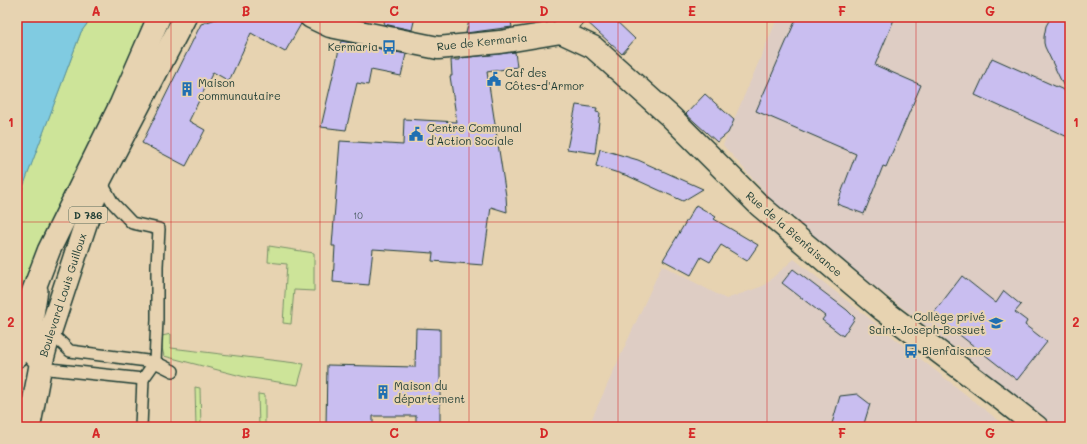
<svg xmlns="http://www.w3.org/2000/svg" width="1087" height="444" viewBox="0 0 1087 444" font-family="Mali,sans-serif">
	<rect width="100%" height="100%" fill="#e7d3b1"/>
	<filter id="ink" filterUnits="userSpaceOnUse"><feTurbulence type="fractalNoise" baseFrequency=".025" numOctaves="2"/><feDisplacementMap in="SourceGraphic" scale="8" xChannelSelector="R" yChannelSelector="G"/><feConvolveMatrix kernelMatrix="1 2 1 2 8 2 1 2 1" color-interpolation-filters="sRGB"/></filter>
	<g filter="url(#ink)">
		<!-- built -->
		<g fill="#decdc4">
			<polygon points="778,17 1070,17 1070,427 1056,427 789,220 723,145"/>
			<polygon points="794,259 1007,427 588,427 662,265 726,299 763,286"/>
		</g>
		<!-- green -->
		<g fill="#cde499" stroke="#769066">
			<polygon points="92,17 148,17 17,331 17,202 81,32"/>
			<polygon points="269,246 314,253 314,291 294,290 291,324 283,323 287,264 268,262"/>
			<polygon points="171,334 171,348 304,364 298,385 245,377 164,356 162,348 162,336"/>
			<polygon points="195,387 200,388 201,427 196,427"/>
			<polygon points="258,394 265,395 265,427 259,427"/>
		</g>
		<!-- water -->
		<polygon fill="#80cbe1" stroke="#59929c" points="17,17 92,17 81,32 17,203"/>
		<!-- building -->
		<g fill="#c9bef0" stroke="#1f3d34">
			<polygon points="222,17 290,17 300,22 301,24 285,52 251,33 229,81 213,72 189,121 205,130 186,166 142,143 201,24"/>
			<polygon points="385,17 415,17 412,30 384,24"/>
			<polygon points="470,17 510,17 512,27 466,33"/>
			<polygon points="585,17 612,17 635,39 622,54 585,20"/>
			<polygon points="797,17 895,17 875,65 921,85 886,167 883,166 864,214 837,204 856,154 756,111"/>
			<polygon points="1051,17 1070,17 1070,138 975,95 992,58 1066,91 1045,47 1044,43 1044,37 1046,26"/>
			<polygon points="341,41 406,54 401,76 371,70 368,85 357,83 346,130 321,127"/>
			<polygon points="515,52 517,67 487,72 506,196 507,212 491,207 483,265 432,261 433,253 373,249 369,285 333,282 335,246 332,246 340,141 403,145 404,119 457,122 450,76 452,76 451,60 460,60 460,58"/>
			<polygon points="705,94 734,120 728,133 717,142 686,114"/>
			<polygon points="576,105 597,108 596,112 600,113 595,153 567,149"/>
			<polygon points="600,149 638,160 703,189 683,201 628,176 596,166"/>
			<polygon points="696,205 716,217 714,219 758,245 747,261 721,245 710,262 701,257 691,275 663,260"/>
			<polygon points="793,269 847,310 855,318 843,336 822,320 825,316 782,283"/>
			<polygon points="962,276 996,303 1004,291 1021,305 1015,312 1027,321 1025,325 1047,342 1017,380 933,314"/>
			<polygon points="416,328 440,329 440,427 416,427 416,416 373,416 373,427 326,427 327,365 415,367"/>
			<polygon points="857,394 870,404 863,427 831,427 840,396"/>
		</g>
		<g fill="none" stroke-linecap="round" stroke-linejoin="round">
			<defs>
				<g id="service">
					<polyline points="100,180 113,203 132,223 159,229 157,266 157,320 155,362 143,379 141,427"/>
					<polyline points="42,290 31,359 40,368 143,379"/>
					<polyline points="50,332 70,351 155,362 173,371"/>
				</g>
				<polyline id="minor" points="561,32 573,17"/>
				<polyline id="tertiary" points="311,17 330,26 438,48 500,42 561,32 593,47 672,118 759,205 883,310 1000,398 1037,427"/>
				<g id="primary">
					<polyline points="17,356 26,310 49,250 121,104 159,17"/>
					<polyline points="29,427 40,368 50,332 100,180 185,17"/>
				</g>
			</defs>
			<!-- service casing -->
			<use href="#service" stroke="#1f3d34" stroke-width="14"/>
			<!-- minor casing -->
			<use href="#minor" stroke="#1f3d34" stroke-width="25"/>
			<!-- tertiary casing -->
			<use href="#tertiary" stroke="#1f3d34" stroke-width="25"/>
			<!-- primary casing -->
			<use href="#primary" stroke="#1f3d34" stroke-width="25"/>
			<!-- service -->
			<use href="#service" stroke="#e7d3b1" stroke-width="11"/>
			<!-- minor -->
			<use href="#minor" stroke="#e7d3b1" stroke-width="22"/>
			<!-- tertiary -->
			<use href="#tertiary" stroke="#e7d3b1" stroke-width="22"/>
			<!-- primary -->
			<use href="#primary" stroke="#e7d3b1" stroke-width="22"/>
		</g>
	</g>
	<!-- grid -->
	<path fill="none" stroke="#d62828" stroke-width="1" stroke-opacity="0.55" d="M171,17V427M320,17V427M469,17V427M618,17V427M767,17V427M916,17V427M17,222H1070"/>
	<!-- icons -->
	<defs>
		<symbol id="bus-bare" viewBox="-9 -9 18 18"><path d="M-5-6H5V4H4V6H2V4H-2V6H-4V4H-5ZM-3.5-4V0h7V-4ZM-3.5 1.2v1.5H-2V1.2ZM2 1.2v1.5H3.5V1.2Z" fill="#1f6fb2" stroke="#e7d3b1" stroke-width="2.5" paint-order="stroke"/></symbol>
		<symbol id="civic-bare" viewBox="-9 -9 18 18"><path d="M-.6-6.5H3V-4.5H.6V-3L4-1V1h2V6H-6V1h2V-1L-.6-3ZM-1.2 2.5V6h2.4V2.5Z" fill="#1f6fb2" stroke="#e7d3b1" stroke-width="2.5" paint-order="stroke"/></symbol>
		<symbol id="building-bare" viewBox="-9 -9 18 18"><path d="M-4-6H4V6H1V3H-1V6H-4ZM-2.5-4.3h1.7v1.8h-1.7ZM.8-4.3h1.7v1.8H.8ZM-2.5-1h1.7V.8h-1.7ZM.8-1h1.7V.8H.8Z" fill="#1f6fb2" stroke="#e7d3b1" stroke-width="2.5" paint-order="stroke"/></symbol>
		<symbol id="school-bare" viewBox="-9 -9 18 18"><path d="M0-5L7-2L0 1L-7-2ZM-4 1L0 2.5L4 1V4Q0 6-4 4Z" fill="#1f6fb2" stroke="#e7d3b1" stroke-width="2.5" paint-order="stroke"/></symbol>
	</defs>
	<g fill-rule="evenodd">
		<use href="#bus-bare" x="379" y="37" width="20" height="20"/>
		<use href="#civic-bare" x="484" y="69" width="20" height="20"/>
		<use href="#building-bare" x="177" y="79" width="20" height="20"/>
		<use href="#civic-bare" x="406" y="124" width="20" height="20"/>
		<use href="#school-bare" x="986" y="313" width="20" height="20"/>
		<use href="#bus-bare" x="901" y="341" width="20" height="20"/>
		<use href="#building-bare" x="373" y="382" width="20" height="20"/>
	</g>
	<g text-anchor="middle" stroke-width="4" stroke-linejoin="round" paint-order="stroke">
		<!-- number labels -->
		<g font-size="9" fill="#4a5d63">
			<text x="358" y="219">10</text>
		</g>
		<!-- shield labels -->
		<rect fill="#e7d3b1" stroke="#5b6a5a" stroke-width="1" x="69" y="207" width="38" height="16" rx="3"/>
		<g font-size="10" font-weight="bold" fill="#1f3d34">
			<text x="88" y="219">D 786</text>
		</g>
		<!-- street labels -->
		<g font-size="11" fill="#1f3d34" stroke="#e7d3b1">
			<text transform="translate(482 42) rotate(-6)" y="4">Rue de Kermaria</text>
			<text transform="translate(794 234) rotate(41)" y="4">Rue de la Bienfaisance</text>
			<text transform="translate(63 295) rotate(-72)" y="4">Boulevard Louis Guilloux</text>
		</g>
		<!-- poi labels -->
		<g font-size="11" fill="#1f3d34" stroke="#e7d3b1" text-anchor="start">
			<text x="378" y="51" text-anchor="end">Kermaria</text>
			<text x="505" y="77">Caf des<tspan x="505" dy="13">Côtes-d'Armor</tspan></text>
			<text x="198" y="87">Maison<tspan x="198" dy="13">communautaire</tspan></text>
			<text x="427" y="132">Centre Communal<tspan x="427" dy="13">d'Action Sociale</tspan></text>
			<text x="985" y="321" text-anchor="end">Collège privé<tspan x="985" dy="13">Saint-Joseph-Bossuet</tspan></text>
			<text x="922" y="355">Bienfaisance</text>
			<text x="394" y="390">Maison du<tspan x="394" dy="13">département</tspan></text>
		</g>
	</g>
	<!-- margin -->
	<rect width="1087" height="444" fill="none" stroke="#e7d3b1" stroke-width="44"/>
	<rect x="22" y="22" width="1043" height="400" fill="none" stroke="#d62828" stroke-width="1.5"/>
	<g font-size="13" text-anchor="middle" font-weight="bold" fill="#d62828">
		<text x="96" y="16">A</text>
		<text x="246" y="16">B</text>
		<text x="394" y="16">C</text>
		<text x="544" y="16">D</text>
		<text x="692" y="16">E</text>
		<text x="842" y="16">F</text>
		<text x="990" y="16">G</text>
		<text x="11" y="127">1</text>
		<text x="1076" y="127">1</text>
		<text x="11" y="327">2</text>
		<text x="1076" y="327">2</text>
		<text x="96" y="438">A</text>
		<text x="246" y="438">B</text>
		<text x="394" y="438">C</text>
		<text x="544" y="438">D</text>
		<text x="692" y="438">E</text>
		<text x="842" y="438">F</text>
		<text x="990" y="438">G</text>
	</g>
</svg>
